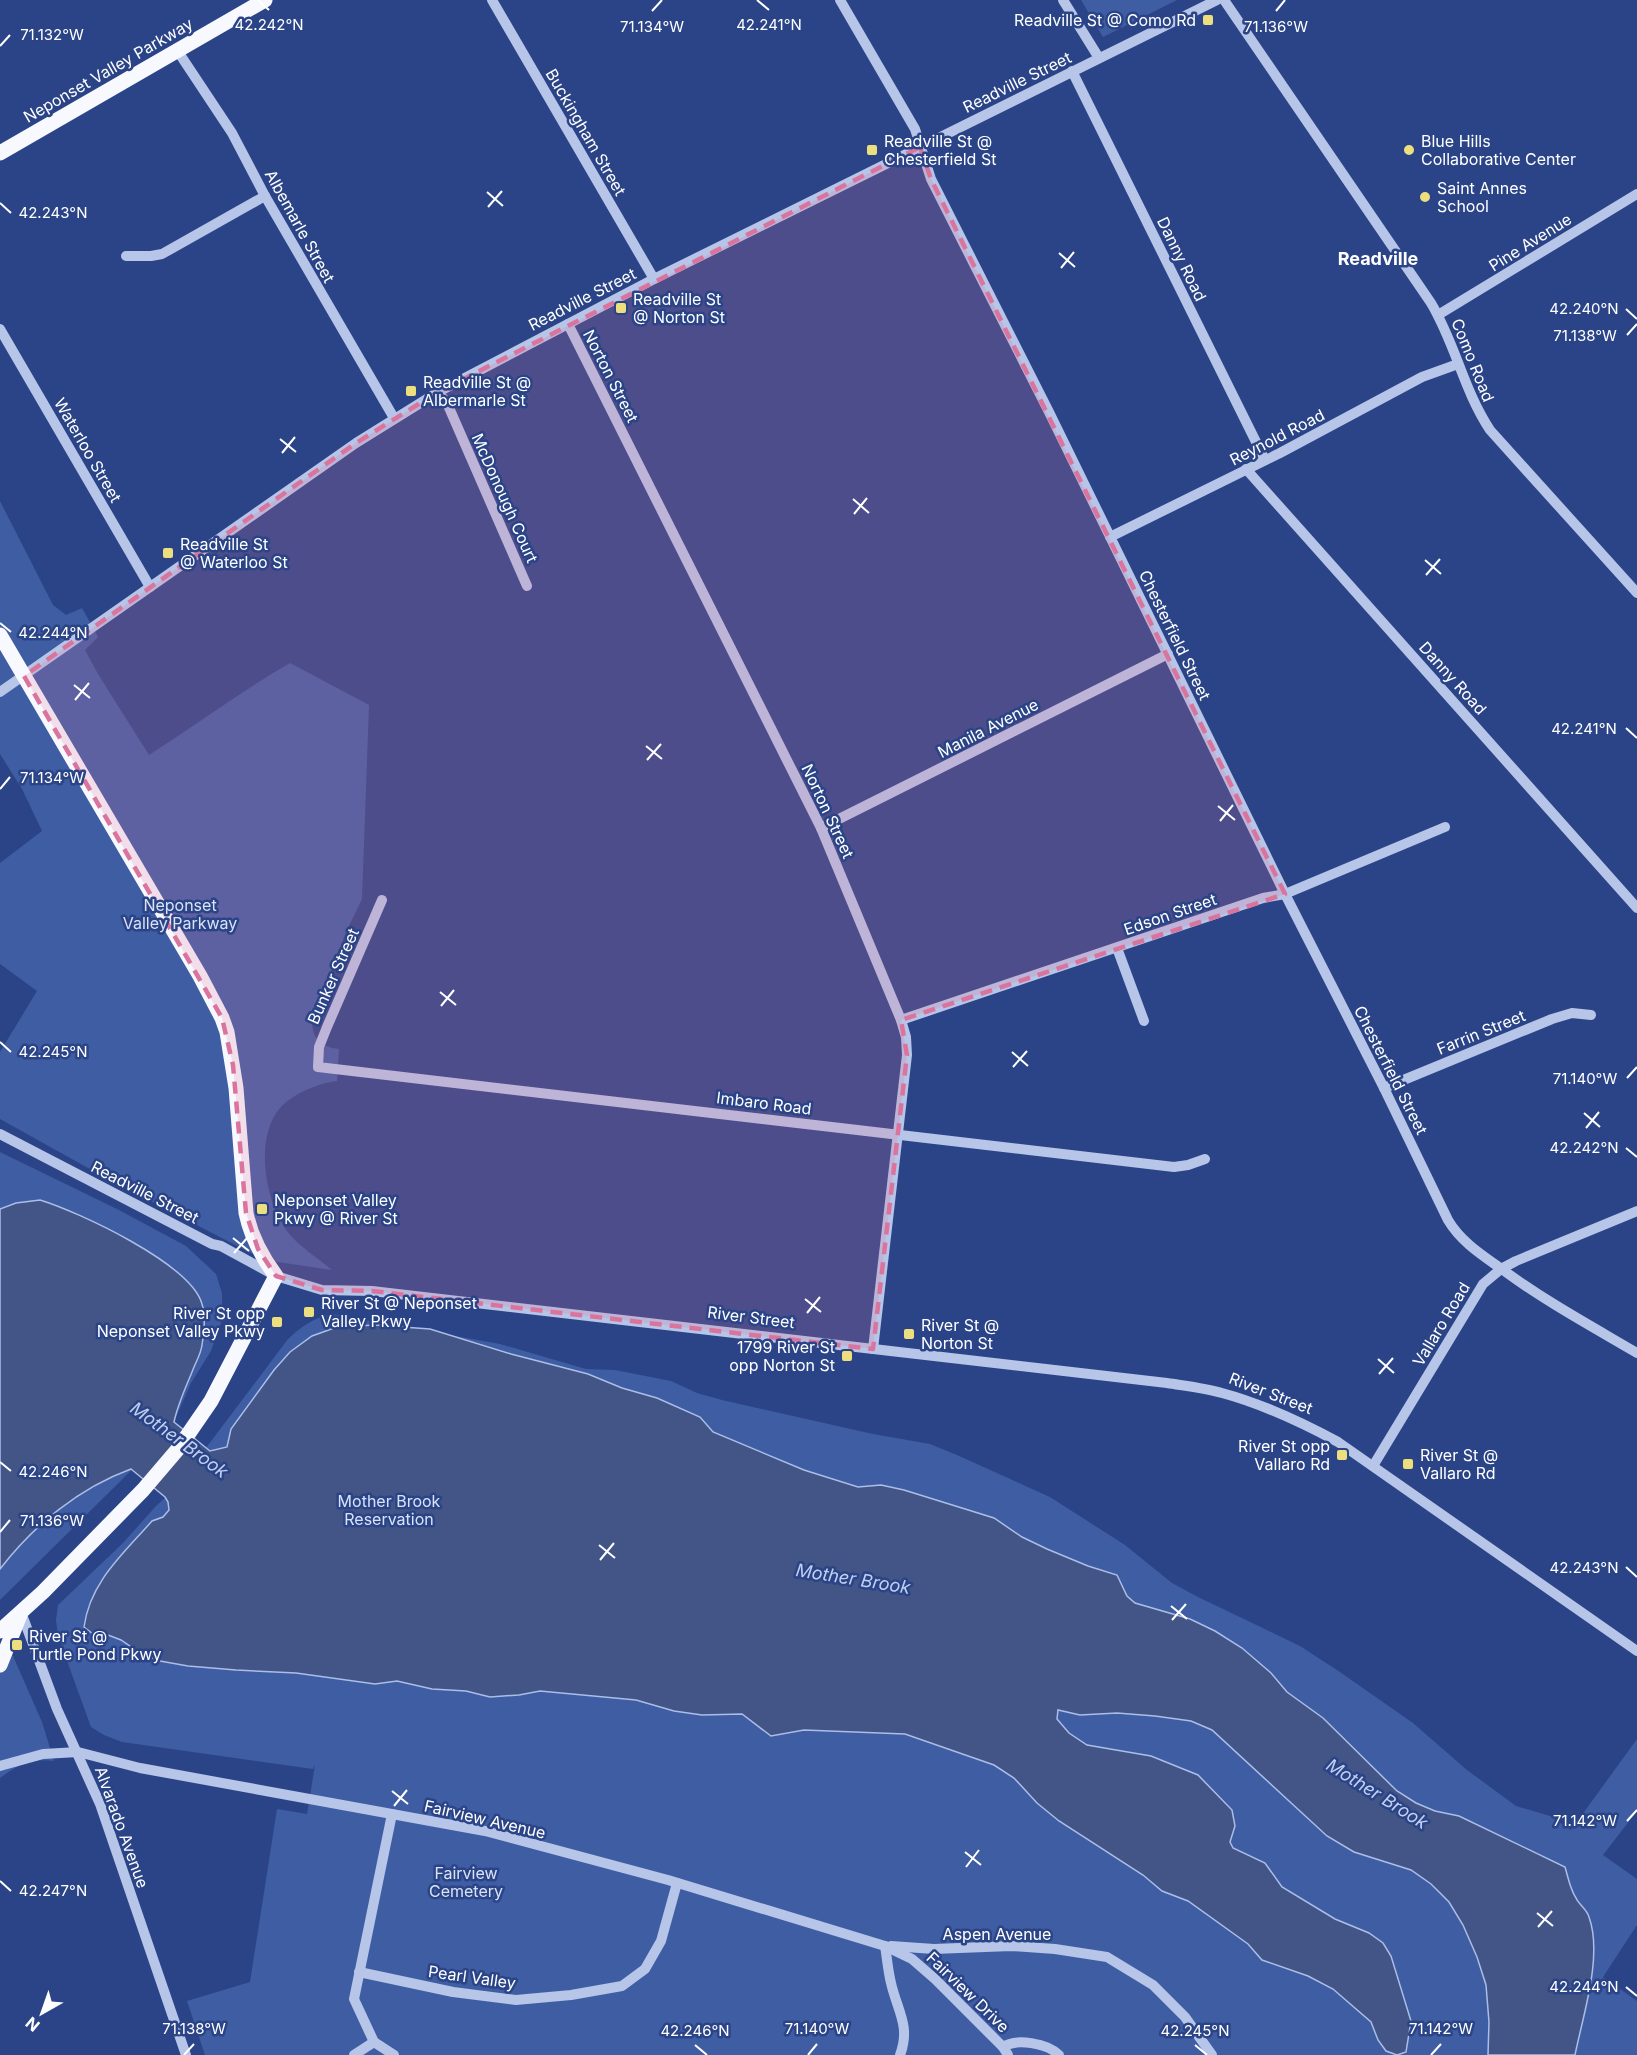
<svg xmlns="http://www.w3.org/2000/svg" width="1637" height="2055" viewBox="0 0 1637 2055" font-family="Inter,sans-serif">
	<rect width="100%" height="100%" fill="#2a4487"/>
	<!-- green -->
	<g fill="#3f5da3">
		<polygon points="1081,0 1177,0 1103,37"/>
		<path d="M0,501L53,605L66,615L82,608L98,637L85,650L98,674L149,755C196,725 241,691 290,663L369,705L362,899L346,932L312,1020C312,1039 321,1047 339,1049L337,1081C319,1083 292,1094 280,1108C254,1138 265,1201 287,1231C297,1245 319,1259 332,1270L264,1260L106,1178L0,1119V1052L37,991L0,964V863L42,831L22,789L0,754Z"/>
		<polygon points="0,1152 119,1210 186,1246 216,1274 222,1293 222,1320 211,1351 191,1383 176,1417 157,1445 0,1600"/>
		<path d="M332,1314L500,1344L586,1369L615,1370L671,1381L697,1393L722,1400L873,1434L930,1444L957,1455L1050,1497L1125,1545L1172,1583L1198,1597L1300,1646L1337,1670L1413,1723L1467,1770L1516,1806L1550,1816L1571,1830L1637,1739V1811L1603,1855L1637,1879V1925L1603,1977L1637,2001V2055H205L187,2001L250,1982L277,1809L307,1814L315,1765L313,1769L122,1742L104,1735L91,1727L58,1636L56,1620L58,1605L123,1543L156,1506L175,1489L288,1339C302,1326 313,1318 332,1314Z"/>
		<path d="M6,1640L42,1722L54,1761C31,1758 18,1765 0,1778V1644Z"/>
	</g>
	<!-- water -->
	<path fill="#425586" stroke="#abbee8" stroke-width="1.5" d="M40,1200C79,1212 191,1264 202,1304C206,1316 204,1333 202,1345C201,1353 197,1360 194,1367C187,1385 178,1403 174,1422L210,1451L227,1447L231,1429L274,1370L290,1352L312,1336L337,1327L375,1325L430,1329L511,1354L588,1374L622,1388L657,1398L700,1417L713,1432L804,1470L858,1487L881,1485L904,1490L994,1518L1022,1537L1047,1549L1088,1566L1117,1575L1127,1596L1135,1603L1190,1619L1215,1631L1242,1648L1271,1673L1287,1692L1323,1718L1397,1791L1416,1803L1435,1811L1459,1816L1565,1867C1568,1877 1570,1889 1576,1898C1579,1905 1587,1909 1589,1917C1603,1956 1583,2015 1575,2055H1488L1489,2022L1486,1985L1477,1957L1463,1925L1449,1902L1431,1884L1411,1870L1354,1852L1327,1836L1212,1730L1191,1721L1155,1716L1117,1713L1080,1715L1058,1710L1057,1719L1069,1733L1087,1745L1151,1756L1198,1775L1232,1810L1235,1826L1230,1842L1233,1848L1265,1863L1282,1887L1335,1919L1369,1933L1383,1943L1391,1956L1411,2021L1406,2052L1397,2055L1386,2051L1378,2040L1371,2022L1333,1989L1308,1976L1262,1960L1248,1944L1188,1901L1162,1891L1143,1875L1059,1821L1037,1803L1014,1778L994,1765L905,1734L804,1730L771,1736L742,1714L702,1715L674,1711L636,1700L540,1691L519,1695L490,1697L466,1691L432,1689L397,1681L375,1684L296,1673L236,1670L188,1666L160,1661L140,1653L121,1640L108,1635L93,1634L84,1627C90,1582 123,1554 152,1521L163,1517L169,1510L168,1502L165,1497L131,1469C79,1488 34,1525 0,1569V1209L16,1203Z"/>
	<g fill="none" stroke-linecap="round" stroke-linejoin="round">
		<!-- minor -->
		<g stroke="#b6c5e8" stroke-width="10">
			<polyline points="492,0 654,279"/>
			<path d="M840,0L915,129L931,179L1049,412L1285,894L1384,1088L1448,1220C1461,1242 1482,1255 1503,1270C1545,1301 1591,1326 1637,1353"/>
			<polyline points="1063,0 1099,58"/>
			<path d="M1224,0L1431,303C1456,345 1463,389 1490,430L1637,593"/>
			<polyline points="177,50 232,133 265,196 394,418"/>
			<polyline points="1072,71 1265,460"/>
			<polyline points="126,256 151,256 162,254 265,196"/>
			<polyline points="1438,315 1637,194"/>
			<polyline points="568,324 821,828 901,1020 906,1037 907,1055 873,1349"/>
			<polyline points="0,329 150,587"/>
			<polyline points="438,392 447,403 527,586"/>
			<polyline points="1246,469 1637,908"/>
			<polyline points="1110,537 1280,453 1422,377 1458,364"/>
			<polyline points="0,692 356,443 438,392 654,279 1217,0"/>
			<polyline points="821,828 1168,654"/>
			<polyline points="382,900 327,1027 319,1047 318,1067 1174,1167 1188,1165 1205,1159"/>
			<polyline points="1117,948 1144,1021"/>
			<polyline points="901,1020 1263,898 1285,894 1445,827"/>
			<polyline points="1384,1088 1552,1019 1572,1013 1591,1015"/>
			<path d="M0,1134L212,1244L221,1246L276,1276L322,1290L372,1291L1167,1383C1186,1386 1205,1388 1222,1393C1263,1404 1301,1422 1338,1442L1637,1651"/>
			<polyline points="1373,1466 1483,1284 1501,1269 1516,1261 1637,1211"/>
			<polyline points="21,1612 57,1709 100,1804 186,2055"/>
			<polyline points="0,1766 43,1754 78,1752 140,1768 485,1831 668,1880 885,1946 912,1959 935,1979 1003,2047 1008,2055"/>
			<polyline points="392,1814 354,1999 374,2042 394,2055"/>
			<path d="M885,1946C887,1958 888,1971 891,1983C897,2010 911,2026 900,2055"/>
			<polyline points="891,1946 934,1949 1011,1946 1055,1949 1107,1957 1153,1985 1185,2017 1212,2055"/>
			<polyline points="359,1972 453,1992 516,2000 571,1995 622,1986 645,1969 661,1941 677,1883"/>
			<path d="M1003,2047C1016,2038 1047,2043 1059,2055"/>
			<polyline points="354,2055 374,2042"/>
		</g>
		<!-- major -->
		<g stroke="#f8f9fe" stroke-width="15">
			<polyline points="0,153 265,0"/>
			<path d="M0,635L200,976L222,1018L227,1032L236,1088L246,1213C251,1237 262,1257 276,1276L211,1401L178,1449L143,1490L43,1592L0,1631"/>
			<polyline points="0,1665 20,1615"/>
		</g>
	</g>
	<!-- marked area -->
	<path fill="#da749d" fill-opacity="0.2" stroke="#da749d" stroke-width="4.5" stroke-dasharray="12 8" stroke-linejoin="round" d="M920,147L931,179L1285,894L901,1020L907,1055L873,1349L372,1291L322,1290L276,1276L258,1249L246,1213L233,1065L222,1018L24,676L356,443L438,392Z"/>
	<!-- ticks -->
	<path fill="none" stroke="#fff" stroke-width="2" d="M258,0L269,10M757,0L769,10M652,11L662,0M1276,11L1285,0M0,46L10,35M487,192L503,206M0,203L11,213M488,207L502,191M1059,253L1075,267M1061,268L1074,252M1626,309L1637,319M1627,335L1637,324M280,439L296,452M282,453L295,437M853,499L869,513M854,514L867,498M1425,560L1441,574M1426,575L1440,559M0,623L11,632M74,685L90,698M75,700L89,683M1626,728L1637,738M646,746L662,759M647,760L661,744M0,789L10,777M1218,806L1235,820M1220,821L1233,805M440,992L456,1005M441,1006L454,990M0,1042L11,1052M1012,1052L1028,1066M1013,1067L1027,1051M1627,1078L1637,1067M1584,1113L1600,1127M1586,1128L1599,1112M1626,1148L1637,1157M233,1238L249,1251M234,1253L248,1237M805,1299L821,1312M807,1313L820,1297M1378,1359L1394,1373M1379,1374L1393,1358M0,1462L11,1471M0,1532L10,1520M599,1545L615,1558M600,1560L614,1543M1626,1567L1637,1577M1171,1606L1187,1619M1172,1620L1186,1604M392,1791L408,1804M394,1806L407,1790M1627,1821L1637,1810M965,1852L981,1865M966,1867L979,1850M0,1881L11,1891M1537,1913L1553,1926M1538,1927L1552,1911M1626,1987L1637,1996M695,2045L707,2055M1195,2045L1207,2055M184,2055L194,2044M808,2055L817,2044M1431,2055L1441,2044"/>
	<!-- markers -->
	<g fill="#eedf7e" stroke="#2a4487" stroke-width="2">
		<rect x="1202" y="14" width="12" height="12" rx="3"/>
		<rect x="866" y="144" width="12" height="12" rx="3"/>
		<circle cx="1409" cy="150" r="6"/>
		<circle cx="1425" cy="197" r="6"/>
		<rect x="615" y="302" width="12" height="12" rx="3"/>
		<rect x="405" y="385" width="12" height="12" rx="3"/>
		<rect x="162" y="547" width="12" height="12" rx="3"/>
		<rect x="256" y="1203" width="12" height="12" rx="3"/>
		<rect x="303" y="1306" width="12" height="12" rx="3"/>
		<rect x="271" y="1316" width="12" height="12" rx="3"/>
		<rect x="903" y="1328" width="12" height="12" rx="3"/>
		<rect x="841" y="1350" width="12" height="12" rx="3"/>
		<rect x="1336" y="1449" width="12" height="12" rx="3"/>
		<rect x="1402" y="1458" width="12" height="12" rx="3"/>
		<rect x="11" y="1639" width="12" height="12" rx="3"/>
	</g>
	<g text-anchor="middle" stroke-width="5" stroke-linejoin="round" paint-order="stroke">
		<!-- poi labels -->
		<g font-size="16" fill="#fff" stroke="#2a4487" text-anchor="start">
			<text x="1196" y="26" text-anchor="end">Readville St @ Como Rd</text>
			<text x="884" y="147">Readville St @<tspan x="884" dy="18">Chesterfield St</tspan></text>
			<text x="1421" y="147">Blue Hills<tspan x="1421" dy="18">Collaborative Center</tspan></text>
			<text x="1437" y="194">Saint Annes<tspan x="1437" dy="18">School</tspan></text>
			<text x="633" y="305">Readville St<tspan x="633" dy="18">@ Norton St</tspan></text>
			<text x="423" y="388">Readville St @<tspan x="423" dy="18">Albermarle St</tspan></text>
			<text x="180" y="550">Readville St<tspan x="180" dy="18">@ Waterloo St</tspan></text>
			<text x="274" y="1206">Neponset Valley<tspan x="274" dy="18">Pkwy @ River St</tspan></text>
			<text x="321" y="1309">River St @ Neponset<tspan x="321" dy="18">Valley Pkwy</tspan></text>
			<text x="265" y="1319" text-anchor="end">River St opp<tspan x="265" dy="18">Neponset Valley Pkwy</tspan></text>
			<text x="921" y="1331">River St @<tspan x="921" dy="18">Norton St</tspan></text>
			<text x="835" y="1353" text-anchor="end">1799 River St<tspan x="835" dy="18">opp Norton St</tspan></text>
			<text x="1330" y="1452" text-anchor="end">River St opp<tspan x="1330" dy="18">Vallaro Rd</tspan></text>
			<text x="1420" y="1461">River St @<tspan x="1420" dy="18">Vallaro Rd</tspan></text>
			<text x="29" y="1642">River St @<tspan x="29" dy="18">Turtle Pond Pkwy</tspan></text>
		</g>
		<!-- street labels -->
		<g font-size="16" fill="#fff" stroke="#2a4487">
			<text transform="translate(108 70) rotate(-30)" y="6">Neponset Valley Parkway</text>
			<text transform="translate(1017 82) rotate(-26)" y="6">Readville Street</text>
			<text transform="translate(586 132) rotate(60)" y="6">Buckingham Street</text>
			<text transform="translate(300 226) rotate(61)" y="6">Albemarle Street</text>
			<text transform="translate(1530 242) rotate(-32)" y="6">Pine Avenue</text>
			<text transform="translate(1182 259) rotate(64)" y="6">Danny Road</text>
			<text transform="translate(582 299) rotate(-27)" y="6">Readville Street</text>
			<text transform="translate(1473 360) rotate(68)" y="6">Como Road</text>
			<text transform="translate(611 376) rotate(63)" y="6">Norton Street</text>
			<text transform="translate(1277 437) rotate(-27)" y="6">Reynold Road</text>
			<text transform="translate(88 450) rotate(60)" y="6">Waterloo Street</text>
			<text transform="translate(505 498) rotate(66)" y="6">McDonough Court</text>
			<text transform="translate(1175 635) rotate(64)" y="6">Chesterfield Street</text>
			<text transform="translate(1453 678) rotate(48)" y="6">Danny Road</text>
			<text transform="translate(988 728) rotate(-27)" y="6">Manila Avenue</text>
			<text transform="translate(828 811) rotate(65)" y="6">Norton Street</text>
			<text transform="translate(1170 914) rotate(-19)" y="6">Edson Street</text>
			<text transform="translate(333 976) rotate(-66)" y="6">Bunker Street</text>
			<text transform="translate(1481 1032) rotate(-22)" y="6">Farrin Street</text>
			<text transform="translate(1391 1070) rotate(63)" y="6">Chesterfield Street</text>
			<text transform="translate(764 1103) rotate(7)" y="6">Imbaro Road</text>
			<text transform="translate(145 1192) rotate(27)" y="6">Readville Street</text>
			<text transform="translate(751 1317) rotate(7)" y="6">River Street</text>
			<text transform="translate(1441 1324) rotate(-59)" y="6">Vallaro Road</text>
			<text transform="translate(1271 1393) rotate(21)" y="6">River Street</text>
			<text transform="translate(485 1819) rotate(13)" y="6">Fairview Avenue</text>
			<text transform="translate(122 1827) rotate(70)" y="6">Alvarado Avenue</text>
			<text x="997" y="1940">Aspen Avenue</text>
			<text transform="translate(472 1977) rotate(8)" y="6">Pearl Valley</text>
			<text transform="translate(968 1992) rotate(44)" y="6">Fairview Drive</text>
		</g>
		<!-- park labels -->
		<g font-size="16" fill="#dae2f6" stroke="#2a4487">
			<text x="180" y="911">Neponset<tspan x="180" dy="18">Valley Parkway</tspan></text>
			<text x="389" y="1507">Mother Brook<tspan x="389" dy="18">Reservation</tspan></text>
			<text x="466" y="1879">Fairview<tspan x="466" dy="18">Cemetery</tspan></text>
		</g>
		<!-- neighbourhood labels -->
		<g font-size="18" font-weight="bold" fill="#fff" stroke="#2a4487">
			<text x="1378" y="265">Readville</text>
		</g>
		<!-- water labels -->
		<g font-size="18" font-style="italic" fill="#c2d0ef" stroke="#2a4487">
			<text transform="translate(179 1440) rotate(36)" y="6">Mother Brook</text>
			<text transform="translate(853 1579) rotate(9)" y="6">Mother Brook</text>
			<text transform="translate(1377 1794) rotate(32)" y="6">Mother Brook</text>
		</g>
	</g>
	<g font-size="15" text-anchor="middle" fill="#fff" stroke="#2a4487" stroke-width="5" stroke-linejoin="round" paint-order="stroke">
		<text x="269" y="30">42.242°N</text>
		<text x="769" y="30">42.241°N</text>
		<text x="652" y="32">71.134°W</text>
		<text x="1276" y="32">71.136°W</text>
		<text x="52" y="40">71.132°W</text>
		<text x="53" y="218">42.243°N</text>
		<text x="1584" y="314">42.240°N</text>
		<text x="1585" y="341">71.138°W</text>
		<text x="53" y="638">42.244°N</text>
		<text x="1584" y="734">42.241°N</text>
		<text x="52" y="783">71.134°W</text>
		<text x="53" y="1057">42.245°N</text>
		<text x="1585" y="1084">71.140°W</text>
		<text x="1584" y="1153">42.242°N</text>
		<text x="53" y="1477">42.246°N</text>
		<text x="52" y="1526">71.136°W</text>
		<text x="1584" y="1573">42.243°N</text>
		<text x="1585" y="1826">71.142°W</text>
		<text x="53" y="1896">42.247°N</text>
		<text x="1584" y="1992">42.244°N</text>
		<text x="194" y="2034">71.138°W</text>
		<text x="817" y="2034">71.140°W</text>
		<text x="1441" y="2034">71.142°W</text>
		<text x="695" y="2036">42.246°N</text>
		<text x="1195" y="2036">42.245°N</text>
	</g>
	<!-- north arrow -->
	<g transform="translate(42 2013) rotate(220)" stroke="#2a4487" stroke-width="4.5" paint-order="stroke">
	<path d="M0-4.5L10 22L0 15L-10 22Z" fill="#ffffff"/>
	<text y="-9" font-size="16" font-weight="bold" text-anchor="middle" fill="#ffffff">N</text>
	</g>
</svg>
